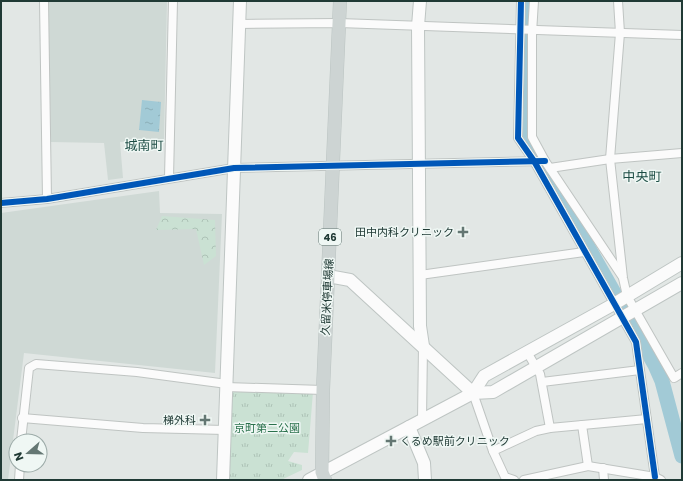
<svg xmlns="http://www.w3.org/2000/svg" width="683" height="481" viewBox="0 0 683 481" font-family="Poppins,'Noto Sans JP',sans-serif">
	<defs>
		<pattern id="forest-crowns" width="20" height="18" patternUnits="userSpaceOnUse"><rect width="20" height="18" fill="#cae1d3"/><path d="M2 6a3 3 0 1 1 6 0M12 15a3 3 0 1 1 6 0" fill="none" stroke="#adc2b6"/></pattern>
		<pattern id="park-tufts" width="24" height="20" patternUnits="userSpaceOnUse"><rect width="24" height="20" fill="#cae1d3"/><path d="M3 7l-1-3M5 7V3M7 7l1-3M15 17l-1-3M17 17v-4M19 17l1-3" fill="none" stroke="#adc2b6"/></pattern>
		<pattern id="water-ripples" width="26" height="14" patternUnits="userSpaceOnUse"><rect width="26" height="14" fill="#a2cad6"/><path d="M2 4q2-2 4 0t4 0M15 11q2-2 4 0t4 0" fill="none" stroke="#8baeb8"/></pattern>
	</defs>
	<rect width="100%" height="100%" fill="#e2e7e5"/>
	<!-- built -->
	<g fill="#cfd9d5">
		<polygon points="48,1 167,1 164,139 120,142 123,178 108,180 104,143 51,142"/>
		<polygon points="159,191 160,213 222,214 215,373 24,353 8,480 1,480 1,213"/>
	</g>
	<!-- forest -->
	<polygon fill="url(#forest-crowns)" points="162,216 215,220 216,256 204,265 196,229 156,230"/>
	<!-- park -->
	<polygon fill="url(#park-tufts)" points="230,391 313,392 308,453 294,452 288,461 302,465 302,470 281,480 230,480"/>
	<!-- water -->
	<polygon fill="url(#water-ripples)" points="142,100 161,102 159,132 139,130"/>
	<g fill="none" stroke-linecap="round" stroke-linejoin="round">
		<!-- river -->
		<polyline stroke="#a2cad6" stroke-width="15" points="528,1 525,132 529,143 655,365 662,381 682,456"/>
		<defs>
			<g id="street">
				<polyline points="44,1 47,199"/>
				<polyline points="521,1 518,138 534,161 636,342 655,477"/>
				<polyline points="534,1 532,33 532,137 545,161 622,276"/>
				<polyline points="618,1 620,33 610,159 623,278 627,296 674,378 682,373"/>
				<polyline points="239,24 339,23 682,35"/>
				<polyline points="550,168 610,159 682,153"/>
				<polyline points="169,178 173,1"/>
				<polyline points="1,203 47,199 234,168 545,161"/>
				<polyline points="420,275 584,252"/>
				<polyline points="527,352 540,374 550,428"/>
				<polyline points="542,382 640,370"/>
				<polyline points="226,387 323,390"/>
				<polyline points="473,393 493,451 505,477 514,480"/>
				<polyline points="22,418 143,428 225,430"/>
				<polyline points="422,420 423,346"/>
				<polyline points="582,425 588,466"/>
				<polyline points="21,441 29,368 36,364 137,372 227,384"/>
				<polyline points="493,451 536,431 550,428 647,419"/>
				<polyline points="603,468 604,480"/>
				<polyline points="19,480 20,465"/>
				<polyline points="524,480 588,466 655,477 661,480"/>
			</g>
			<g id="secondary">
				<polyline points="420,1 418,26 420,326 423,346"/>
				<polyline points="328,276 350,280 473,393"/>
				<polyline points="473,393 484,376 614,304 682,263"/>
				<polyline points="409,427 424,463 425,480"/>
				<polyline points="223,480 240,1"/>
				<polyline points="309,480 473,393 493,392 682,283"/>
			</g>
			<polyline id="primary" points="325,480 322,472 323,390 340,1"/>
		</defs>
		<!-- street casing -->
		<use href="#street" stroke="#bfc4c2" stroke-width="10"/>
		<!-- secondary casing -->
		<use href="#secondary" stroke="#bec5c3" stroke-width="14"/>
		<!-- primary casing -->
		<use href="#primary" stroke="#bbc4c2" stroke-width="14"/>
		<!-- street -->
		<use href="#street" stroke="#fbfbfb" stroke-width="8"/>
		<!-- secondary -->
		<use href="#secondary" stroke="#fbfbfb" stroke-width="12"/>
		<!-- primary -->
		<use href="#primary" stroke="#cdd4d3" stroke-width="13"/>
		<defs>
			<g id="cycleway">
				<polyline points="521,1 518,138 534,161 636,342 655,477"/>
				<polyline points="1,203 47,199 234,168 545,161"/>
			</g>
		</defs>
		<!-- cycleway casing -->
		<use href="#cycleway" stroke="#eff7f4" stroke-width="8"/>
		<!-- cycleway -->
		<use href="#cycleway" stroke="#0057b8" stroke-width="6"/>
	</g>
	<!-- markers -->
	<g fill="#647773" stroke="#eff7f4" stroke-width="1.5">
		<path d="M461 226h4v4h4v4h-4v4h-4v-4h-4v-4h4z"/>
		<path d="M203 414h4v4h4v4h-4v4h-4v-4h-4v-4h4z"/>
		<path d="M389 435h4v4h4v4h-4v4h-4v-4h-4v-4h4z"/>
	</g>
	<g text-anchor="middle" stroke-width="3" stroke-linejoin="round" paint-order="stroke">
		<!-- shield labels -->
		<rect fill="#eff7f4" stroke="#5e736e" stroke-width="1" x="319" y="229" width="22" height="16" rx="3"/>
		<g font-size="10" font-weight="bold" fill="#203a35">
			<text x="330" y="241">46</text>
		</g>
		<!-- poi labels -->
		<g font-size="11" fill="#203a35" stroke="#eff7f4" text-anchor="end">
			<text x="454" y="236">田中内科クリニック</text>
			<text x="196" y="424">梯外科</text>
			<text x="400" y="445" text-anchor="start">くるめ駅前クリニック</text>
		</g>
		<!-- street labels -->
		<g font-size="11" fill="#203a35" stroke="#eff7f4">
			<text transform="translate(327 297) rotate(-87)" y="4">久留米停車場線</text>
		</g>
		<!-- park labels -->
		<g font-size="11" fill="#2a714c" stroke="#eff7f4">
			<text x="267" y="432">京町第二公園</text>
		</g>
		<!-- quarter labels -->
		<g font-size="13" fill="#1c4c44" stroke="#eff7f4">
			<text x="144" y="150">城南町</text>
			<text x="642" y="181">中央町</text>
		</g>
	</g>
	<!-- border -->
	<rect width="683" height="481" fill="none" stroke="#203a35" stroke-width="4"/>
	<!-- north arrow -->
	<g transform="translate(28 453) rotate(250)"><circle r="19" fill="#eff7f4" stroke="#9caba8"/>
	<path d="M0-3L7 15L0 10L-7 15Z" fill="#647773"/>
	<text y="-6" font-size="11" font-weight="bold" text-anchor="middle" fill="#203a35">N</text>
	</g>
</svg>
